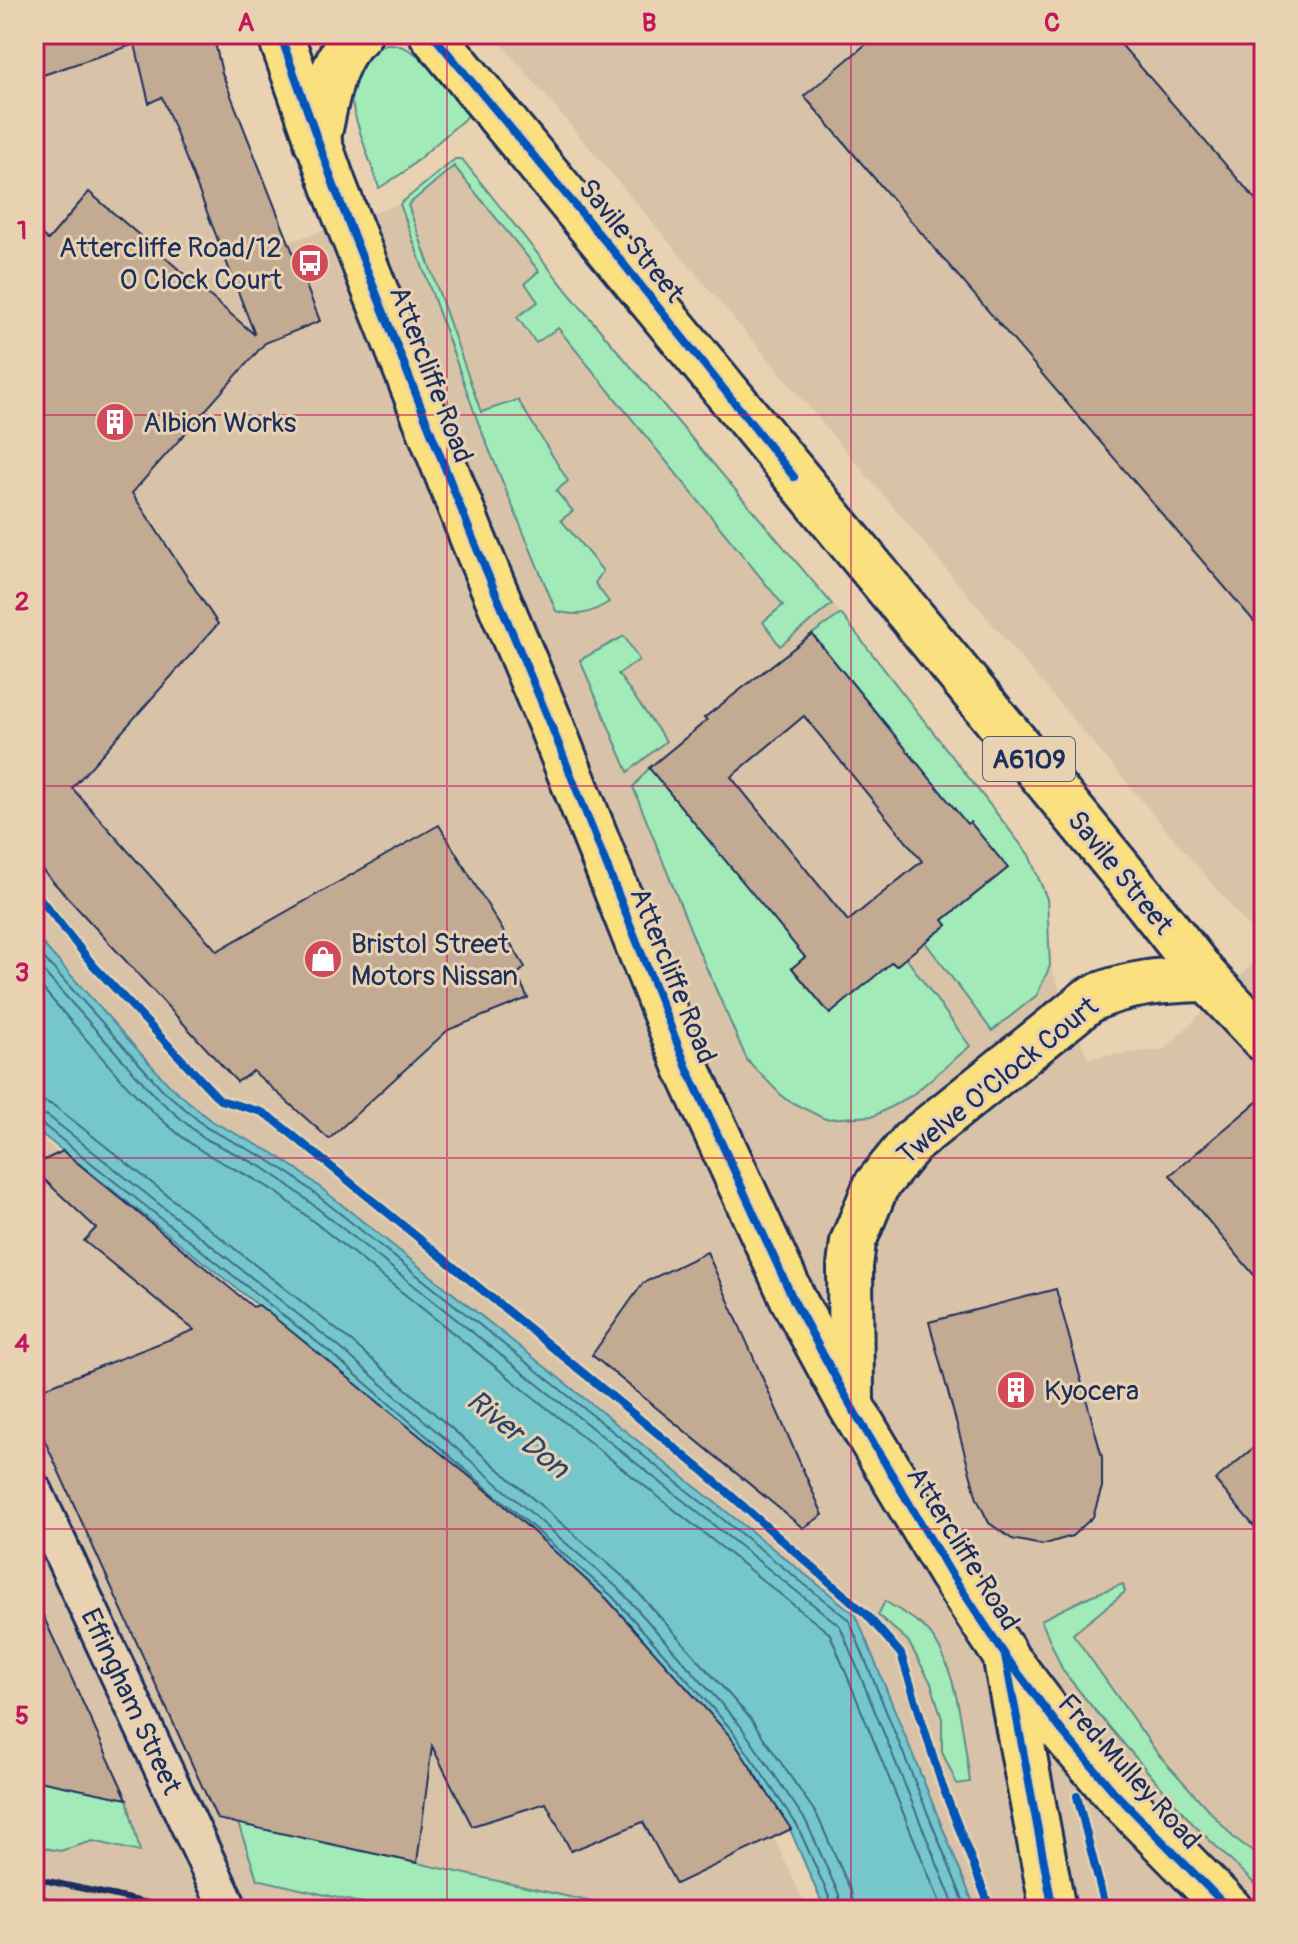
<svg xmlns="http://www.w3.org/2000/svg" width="1298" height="1944" viewBox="0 0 1298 1944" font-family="Pangolin,sans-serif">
	<rect width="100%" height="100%" fill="#e8d2b2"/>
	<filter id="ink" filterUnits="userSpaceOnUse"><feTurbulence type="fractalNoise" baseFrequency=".0125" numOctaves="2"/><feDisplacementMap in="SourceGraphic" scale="16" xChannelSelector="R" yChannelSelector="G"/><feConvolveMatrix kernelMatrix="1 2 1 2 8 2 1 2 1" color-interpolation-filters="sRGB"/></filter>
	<g filter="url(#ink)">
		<!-- built -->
		<g fill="#d9c3a8">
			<polygon points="34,34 213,34 222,73 289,242 400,204 455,159 462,159 572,297 841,614 1029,855 1047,899 1050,966 1088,1058 1165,1049 1264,953 1264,1910 976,1910 856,1615 297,1169 271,1152 211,1121 168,1084 34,934"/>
			<polygon points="493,34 1264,34 1264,945"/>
			<polygon points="34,1131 642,1688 725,1735 808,1910 34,1910"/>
		</g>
		<!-- green -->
		<g fill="#a2eab8" stroke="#5e8c8b" stroke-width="2">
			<path d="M387,44C421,43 449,90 470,114L404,172L379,188C372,166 344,95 350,76C355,59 371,47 387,44Z"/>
			<path d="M455,159H462L572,297L832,604L780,646L763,622L783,605L558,328L536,343L517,317L538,302L525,283L539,271L454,166L408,205L481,412L518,400L568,481L556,491L573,511L561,520L603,571L595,583L609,602C590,614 579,617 556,611L479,425L400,204Z"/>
			<polygon points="841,614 1029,855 1047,899 1050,966 1037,995 992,1031 925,942 947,925 943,920 1007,868 970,822 964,826 954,808 812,634"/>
			<polygon points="624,636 639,660 618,674 666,741 628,772 580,660"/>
			<polygon points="649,768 805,957 792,968 829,1013 892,962 896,966 906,958 970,1046 911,1096 874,1116 825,1119 785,1099 747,1060 699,951 633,787"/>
			<polygon points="1123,1584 1125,1592 1073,1634 1158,1754 1233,1837 1254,1852 1264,1843 1264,1893 1193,1824 1093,1708 1063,1671 1041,1620 1090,1596"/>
			<path d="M885,1601C898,1610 915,1618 926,1629C957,1661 964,1739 970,1782L957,1784L942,1752V1719L931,1683L908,1641L878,1615Z"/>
			<polygon points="34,1780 127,1799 140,1852 93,1841 60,1851 34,1846"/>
			<polygon points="238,1823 628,1910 390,1910 257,1879"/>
		</g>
		<!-- water -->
		<polygon fill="#76c7cc" stroke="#528aa0" stroke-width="2" points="34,934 168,1084 211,1121 271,1152 297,1169 856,1615 976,1910 825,1910 790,1829 606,1601 327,1360 34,1128"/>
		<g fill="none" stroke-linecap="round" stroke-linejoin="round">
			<!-- shore -->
			<g stroke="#3f6c8a" stroke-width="2">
				<polyline points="34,947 163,1090 207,1128 267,1159 293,1176 849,1620 967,1910"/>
				<polyline points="34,961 157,1098 202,1137 262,1167 287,1184 840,1626 956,1910"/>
				<path d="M34,979C83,1033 134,1103 193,1145C219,1164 252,1175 279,1194L830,1634L943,1910"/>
				<polyline points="34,1100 46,1102 56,1107 346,1337 627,1580 750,1718 817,1815 851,1891 854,1910"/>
				<polyline points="34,1112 48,1116 338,1346 619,1589 740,1725 806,1821 839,1895 842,1910"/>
				<polyline points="34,1122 42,1124 332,1354 496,1496"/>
				<polyline points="498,1497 612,1596 732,1730 797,1825 830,1899 832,1910"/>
			</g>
		</g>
		<!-- building -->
		<g fill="#c3aa93" stroke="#1b2f5e" stroke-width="2" fill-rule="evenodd">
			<polygon points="34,34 213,34 222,73 320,321 265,343 132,493 218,624 72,788 217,951 439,825 525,967 517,975 528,998 448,1030 329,1139 253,1071 237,1082 34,861 34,228 48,240 89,192 255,335 162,97 149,103 135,44 34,78"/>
			<polygon points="878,34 1112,34 1264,209 1264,633 804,96"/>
			<path d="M812,634L967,824L970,822L1008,868L943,920L947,925L925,942L896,966L892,962L830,1014L792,968L805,957L649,768L707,720L704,718ZM804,716L922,861L848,921L731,777Z"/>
			<polygon points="1264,1096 1264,1287 1170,1175"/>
			<polygon points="63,1151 253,1307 259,1305 496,1498 607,1599 730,1736 791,1829 676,1884 643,1822 571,1851 546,1803 472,1826 432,1746 417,1863 217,1819 34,1417 34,1392 194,1330 84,1241 96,1228 34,1170 34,1165"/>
			<polygon points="707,1252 823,1515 803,1528 592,1355 643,1283"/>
			<polygon points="1056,1289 1102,1457 1102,1487 1093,1517 1072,1536 1042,1545 1012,1539 989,1523 977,1499 929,1322"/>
			<polygon points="1264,1439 1264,1538 1215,1480"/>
			<polygon points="34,1596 127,1799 34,1780"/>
		</g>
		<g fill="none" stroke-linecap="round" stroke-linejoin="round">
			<defs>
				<polyline id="street" points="34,1492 229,1910"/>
				<g id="primary">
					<polyline points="280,34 334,186 473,539 551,725 687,1068 794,1301 851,1406 950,1572 1005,1655 1053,1910"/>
					<polyline points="432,34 1145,900 1207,979 1264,1039"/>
					<path d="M317,142C326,107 329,58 359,34"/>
					<path d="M851,1400L850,1266L853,1242L876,1186L912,1142L1089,1000C1127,982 1166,980 1207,979"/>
					<polyline points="1013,1666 1062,1731 1115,1793 1230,1910"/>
				</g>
			</defs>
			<!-- street casing -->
			<use href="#street" stroke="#1b2f5e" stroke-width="42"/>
			<!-- primary casing -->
			<use href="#primary" stroke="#1b2f5e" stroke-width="50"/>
			<!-- street -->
			<use href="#street" stroke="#e8d2b2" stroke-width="36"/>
			<!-- primary -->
			<use href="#primary" stroke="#fbe080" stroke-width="44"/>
			<!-- rail -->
			<g stroke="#1b2f5e" stroke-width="6">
				<polyline points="34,1878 180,1910"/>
				<polyline points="34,1897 100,1910"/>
			</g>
			<defs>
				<g id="cycleway">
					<polyline points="280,34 334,186 473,539 551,725 687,1068 794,1301 851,1406 950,1572 1005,1655 1053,1910"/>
					<polyline points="432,34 614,252 794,477"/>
					<polyline points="34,891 93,965 220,1100 262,1112 273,1119 702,1470 867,1615 901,1654 942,1785 991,1910"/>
					<polyline points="1009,1661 1062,1731 1115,1793 1230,1910"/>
					<polyline points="1077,1796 1106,1910"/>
				</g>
			</defs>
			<!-- cycleway casing -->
			<use href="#cycleway" stroke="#e8d2b2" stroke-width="13"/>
			<!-- cycleway -->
			<use href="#cycleway" stroke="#0057b8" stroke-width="8"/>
		</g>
	</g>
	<!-- grid -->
	<path fill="none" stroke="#c2185b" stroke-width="2" stroke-opacity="0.55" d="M447,34V1910M851,34V1910M34,415H1264M34,786H1264M34,1158H1264M34,1529H1264"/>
	<!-- icons -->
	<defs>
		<symbol id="bus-disc" viewBox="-11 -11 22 22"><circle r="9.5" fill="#d1495b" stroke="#e8d2b2"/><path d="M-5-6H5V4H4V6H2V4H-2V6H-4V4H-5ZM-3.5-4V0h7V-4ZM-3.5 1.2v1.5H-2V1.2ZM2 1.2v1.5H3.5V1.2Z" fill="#fff"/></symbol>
		<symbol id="building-disc" viewBox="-11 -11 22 22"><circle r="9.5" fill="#d1495b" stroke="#e8d2b2"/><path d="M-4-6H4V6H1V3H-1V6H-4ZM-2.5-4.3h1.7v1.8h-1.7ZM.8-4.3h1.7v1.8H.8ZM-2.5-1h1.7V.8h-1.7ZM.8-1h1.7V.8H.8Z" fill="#fff"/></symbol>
		<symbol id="shop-disc" viewBox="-11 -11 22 22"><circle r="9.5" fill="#d1495b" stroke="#e8d2b2"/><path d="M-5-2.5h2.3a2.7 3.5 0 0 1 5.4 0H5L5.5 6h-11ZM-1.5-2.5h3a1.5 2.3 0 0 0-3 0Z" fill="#fff"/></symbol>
	</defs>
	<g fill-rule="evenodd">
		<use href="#bus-disc" x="288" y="241" width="44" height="44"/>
		<use href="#building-disc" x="93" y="400" width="44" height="44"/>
		<use href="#shop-disc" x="301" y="937" width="44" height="44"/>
		<use href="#building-disc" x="994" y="1368" width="44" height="44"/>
	</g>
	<g text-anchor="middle" stroke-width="6" stroke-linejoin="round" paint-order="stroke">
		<!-- shield labels -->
		<rect fill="#e8d2b2" stroke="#586077" stroke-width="2" x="983" y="737" width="92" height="44" rx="6"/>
		<g font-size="26" font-weight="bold" fill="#1b2f5e">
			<text x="1029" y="768">A6109</text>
		</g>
		<!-- street labels -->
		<g font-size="28" fill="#1b2f5e" stroke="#e8d2b2">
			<text transform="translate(632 240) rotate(51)" y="10">Savile Street</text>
			<text transform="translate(432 374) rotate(69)" y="10">Attercliffe Road</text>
			<text transform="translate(1121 872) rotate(51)" y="10">Savile Street</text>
			<text transform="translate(674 975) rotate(68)" y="10">Attercliffe Road</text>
			<text transform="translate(997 1080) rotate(-39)" y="10">Twelve O'Clock Court</text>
			<text transform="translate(964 1548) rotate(58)" y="10">Attercliffe Road</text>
			<text transform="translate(132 1701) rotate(65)" y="10">Effingham Street</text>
			<text transform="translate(1130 1771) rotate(48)" y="10">Fred Mulley Road</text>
		</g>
		<!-- poi labels -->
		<g font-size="28" fill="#1b2f5e" stroke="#e8d2b2" text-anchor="start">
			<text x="282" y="257" text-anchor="end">Attercliffe Road/12<tspan x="282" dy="32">O Clock Court</tspan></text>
			<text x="143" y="432">Albion Works</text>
			<text x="351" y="953">Bristol Street<tspan x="351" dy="32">Motors Nissan</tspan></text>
			<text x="1044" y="1400">Kyocera</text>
		</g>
		<!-- water labels -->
		<g font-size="30" font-style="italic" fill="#29466e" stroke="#e8d2b2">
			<text transform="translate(518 1434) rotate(39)" y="10">River Don</text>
		</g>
	</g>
	<!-- margin -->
	<rect width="1298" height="1944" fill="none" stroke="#e8d2b2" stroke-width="88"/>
	<rect x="44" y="44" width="1210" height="1856" fill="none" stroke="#c2185b" stroke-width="3"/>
	<g font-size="26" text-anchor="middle" font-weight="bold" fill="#c2185b">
		<text x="246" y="31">A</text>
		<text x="649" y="31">B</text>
		<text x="1052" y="31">C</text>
		<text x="22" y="239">1</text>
		<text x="22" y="610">2</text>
		<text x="22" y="981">3</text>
		<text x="22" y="1352">4</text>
		<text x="22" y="1724">5</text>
	</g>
</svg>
